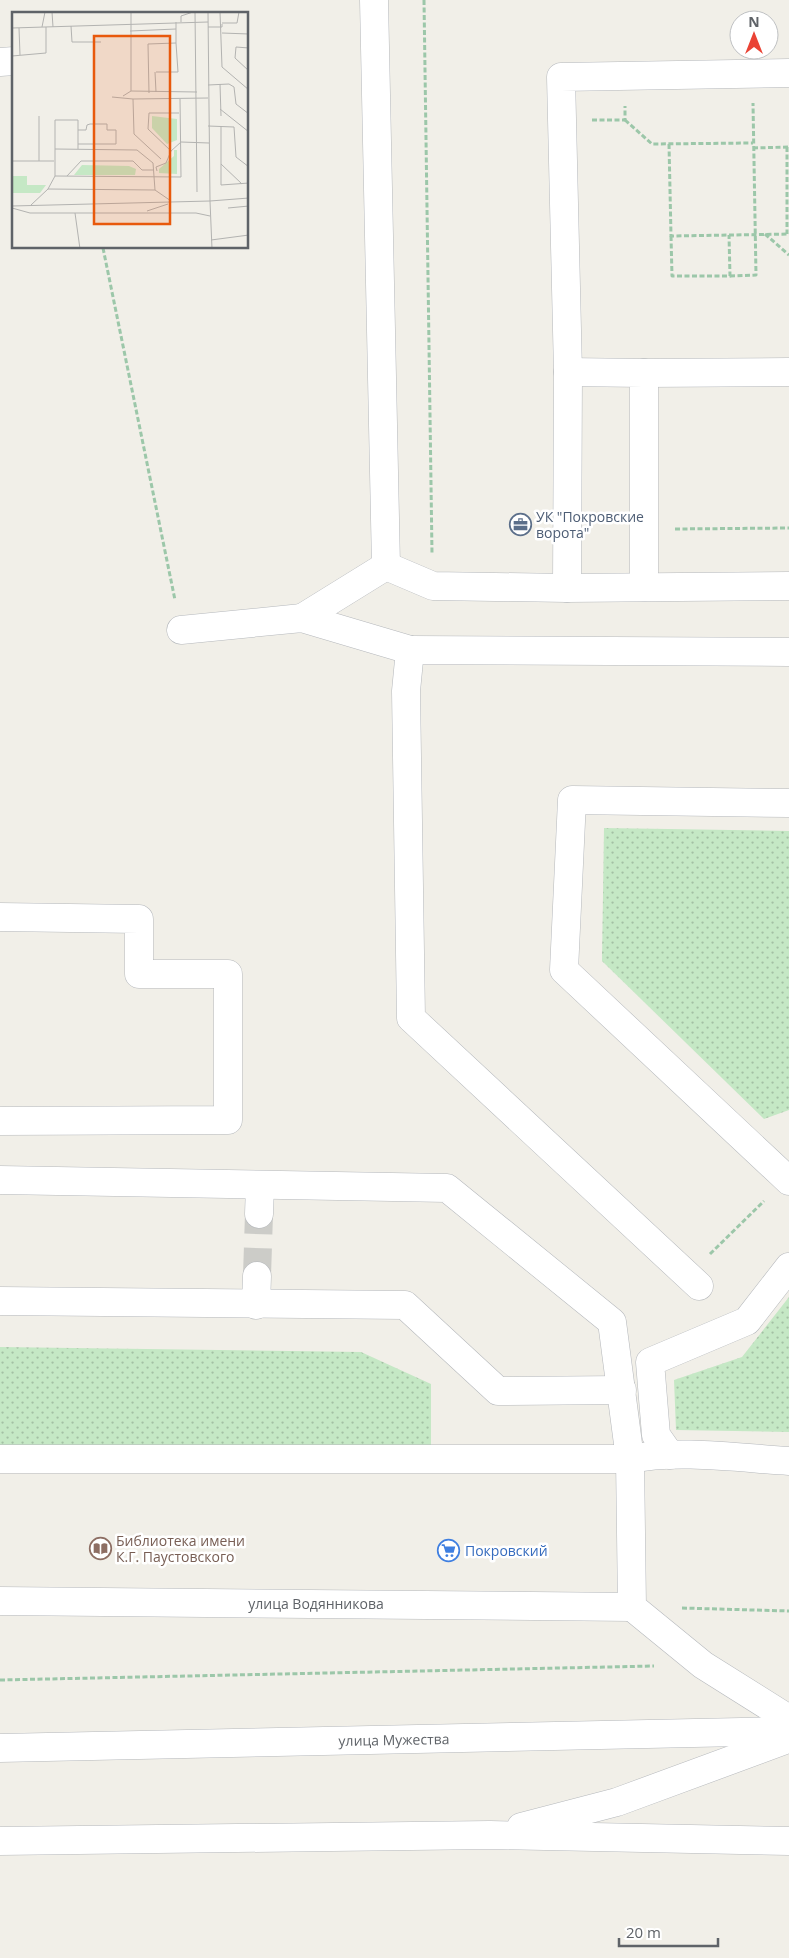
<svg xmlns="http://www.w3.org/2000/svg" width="789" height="1958" viewBox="0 0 789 1958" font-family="'Open Sans',sans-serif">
	<defs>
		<pattern id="park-dots" width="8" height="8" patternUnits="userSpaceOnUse" patternTransform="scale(1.25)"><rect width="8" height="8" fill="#c5e8c5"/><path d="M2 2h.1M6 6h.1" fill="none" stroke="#a3c0a4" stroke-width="1.8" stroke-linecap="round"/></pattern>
	</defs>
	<rect width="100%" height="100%" fill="#f1efe8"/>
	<!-- park -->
	<g fill="url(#park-dots)">
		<polygon points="604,828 789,831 789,1110 764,1119 602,961"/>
		<polygon points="789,1297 789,1432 676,1430 674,1380 742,1357"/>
		<polygon points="0,1347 361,1352 431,1384 431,1449 0,1445"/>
	</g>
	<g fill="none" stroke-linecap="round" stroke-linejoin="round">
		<!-- minor-tunnel -->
		<polyline stroke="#ccccc8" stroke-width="28" stroke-dasharray="28 14" stroke-linecap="butt" points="257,1276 259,1214"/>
		<defs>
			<g id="minor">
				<polyline points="374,0 386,566"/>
				<polyline points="0,62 14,61"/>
				<polyline points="568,372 644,373 644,587"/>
				<polyline points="644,373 789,372"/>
				<polyline points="386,566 433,586 567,588 789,586"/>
				<polyline points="567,588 568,372 561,77 789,73"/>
				<polyline points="302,618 386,566"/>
				<polyline points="181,630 302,618 410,650"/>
				<polyline points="789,803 572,800 564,970 789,1181"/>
				<polyline points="0,917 139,919 139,974 228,974 228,1120 0,1121"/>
				<polyline points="0,1180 447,1188 612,1322 630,1459 632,1607 703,1665 789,1719"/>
				<polyline points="259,1214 260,1186"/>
				<polyline points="699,1286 411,1018 406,691 410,650 789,652"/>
				<polyline points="0,1301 405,1305 498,1391 622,1390"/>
				<polyline points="256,1305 257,1276"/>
				<polyline points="670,1455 656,1435 650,1362 747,1321 789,1267"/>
				<path d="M0,1459H630C677,1449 740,1458 789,1461"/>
				<polyline points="0,1601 632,1607"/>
				<polyline points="0,1748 789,1731"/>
				<polyline points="521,1827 617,1802 788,1739"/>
				<polyline points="0,1841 490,1835 789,1841"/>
			</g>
		</defs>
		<!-- minor casing -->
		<use href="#minor" stroke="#b5b8bc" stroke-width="29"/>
		<!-- path -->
		<g stroke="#9cc7a9" stroke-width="3" stroke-dasharray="5 2.5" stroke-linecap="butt">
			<polyline points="424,0 432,553"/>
			<polyline points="592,120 625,120 625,106"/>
			<polyline points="625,120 652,144 753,143"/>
			<polyline points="669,144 671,236 789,234"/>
			<polyline points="787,147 787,234"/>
			<polyline points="753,148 789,147"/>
			<polyline points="765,234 789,255"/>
			<polyline points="671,236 672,276 730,276 729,235"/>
			<polyline points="103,248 175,600"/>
			<polyline points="730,276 756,275 753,103"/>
			<polyline points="675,529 789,528"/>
			<polyline points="710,1254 764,1201"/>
			<polyline points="682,1608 789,1611"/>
			<polyline points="0,1680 654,1666"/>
		</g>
		<!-- minor -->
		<use href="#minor" stroke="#fff" stroke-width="28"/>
	</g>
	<!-- icons -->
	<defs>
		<symbol id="office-ring" viewBox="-11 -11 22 22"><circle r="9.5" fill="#fff" stroke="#5c6f8a" stroke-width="1.5"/><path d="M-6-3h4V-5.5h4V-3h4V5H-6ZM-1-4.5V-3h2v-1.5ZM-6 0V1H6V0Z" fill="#5c6f8a"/></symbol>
		<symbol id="library-ring" viewBox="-11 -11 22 22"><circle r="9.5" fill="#fff" stroke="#8d6e63" stroke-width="1.5"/><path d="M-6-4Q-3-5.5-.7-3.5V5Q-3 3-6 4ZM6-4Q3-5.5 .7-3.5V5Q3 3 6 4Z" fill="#8d6e63"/></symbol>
		<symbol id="supermarket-ring" viewBox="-11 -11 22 22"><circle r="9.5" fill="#fff" stroke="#3f7fe0" stroke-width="1.5"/><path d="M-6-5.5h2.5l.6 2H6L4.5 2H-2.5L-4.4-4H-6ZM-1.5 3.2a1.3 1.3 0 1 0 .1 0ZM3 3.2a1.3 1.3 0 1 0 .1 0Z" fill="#3f7fe0"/></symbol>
	</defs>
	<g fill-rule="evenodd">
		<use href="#office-ring" x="508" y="512" width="25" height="25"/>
		<use href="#library-ring" x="88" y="1536" width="25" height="25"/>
		<use href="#supermarket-ring" x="436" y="1538" width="25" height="25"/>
	</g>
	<g text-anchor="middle" stroke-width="5" stroke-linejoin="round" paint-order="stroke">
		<!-- service labels -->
		<g font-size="14" fill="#4e5e75" stroke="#fff" text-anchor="start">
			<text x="536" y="522">УК "Покровские<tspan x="536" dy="16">ворота"</tspan></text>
		</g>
		<!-- education labels -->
		<g font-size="14" fill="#785e54" stroke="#fff" text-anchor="start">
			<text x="116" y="1546">Библиотека имени<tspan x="116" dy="16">К.Г. Паустовского</tspan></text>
		</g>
		<!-- shop labels -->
		<g font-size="14" fill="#366cbe" stroke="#fff" text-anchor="start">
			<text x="465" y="1556">Покровский</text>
		</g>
		<!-- street labels -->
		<g font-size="14" fill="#5f6368" stroke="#fff">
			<text x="316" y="1609">улица Водянникова</text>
			<text transform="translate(394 1740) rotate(-1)" y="5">улица Мужества</text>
		</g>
	</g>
	<!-- overview -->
	<g transform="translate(12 12)">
		<rect width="236" height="236" fill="#f1efe8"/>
		<path d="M140,104L165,107V128L155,132L140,116ZM162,138H165V162L147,161V157L162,144ZM70,153L117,154L124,157L123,163H62ZM0,164H15V173H34L28,181H0Z" fill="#c5e8c5"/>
		<path fill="none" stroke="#b3b3b1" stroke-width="1" d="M40,0L41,15M119,0V79M183,0L185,180M196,0L198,189L237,186M208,0L210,55L237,78M169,10V4L181,0M210,11H225L227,0M59,14L60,30H89M30,15L33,0M196,15H210V12M0,16L196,10M7,16L8,43M118,19L164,17M210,21L237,22M237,36L224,35L223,46L237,59M0,44L34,41V15M143,60L144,80M144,60H166L164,31M208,72L209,104M196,73L217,72L222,75L224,92L237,102M137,81L136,32L164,31V10M111,84L119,79L185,80M100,85L121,87M208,97L237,120M196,114L222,115L224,145L237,155M209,114V173L237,171M66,118H74L75,113L78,112H95V118H104V132H66M43,137L125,138L141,151L143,178L159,189M159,139L136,117L137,101H167M149,147L122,122L121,87L196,86M0,149H42M27,149V104M209,152L230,172M145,159L144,155L154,151L159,139L169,130L197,131M43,164L169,165L168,87M55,164L69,149H121L130,158H142M36,177L143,178M19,193L36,177L43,164V108H66V137M0,194L198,189L200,237M0,196L18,201H184L198,204M216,196L237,194M135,199L156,192M63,201L68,237M199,228L237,223"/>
		<path fill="#e8590c" fill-opacity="0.15" stroke="#e8590c" stroke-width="2.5" d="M82,24H158V212H82Z"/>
		<rect width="236" height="236" fill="none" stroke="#5f6368" stroke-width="2.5"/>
	</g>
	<!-- north arrow -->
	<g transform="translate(754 35)"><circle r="24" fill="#ffffff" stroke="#bfc1c3"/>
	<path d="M0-4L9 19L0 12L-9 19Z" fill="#ea4335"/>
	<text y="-8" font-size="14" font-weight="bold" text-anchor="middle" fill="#5f6368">N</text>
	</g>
	<!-- scale -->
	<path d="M619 1938v8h99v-8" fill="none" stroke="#5f6368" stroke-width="2.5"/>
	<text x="626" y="1938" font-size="15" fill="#5f6368" stroke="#ffffff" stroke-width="4" paint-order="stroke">20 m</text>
</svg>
